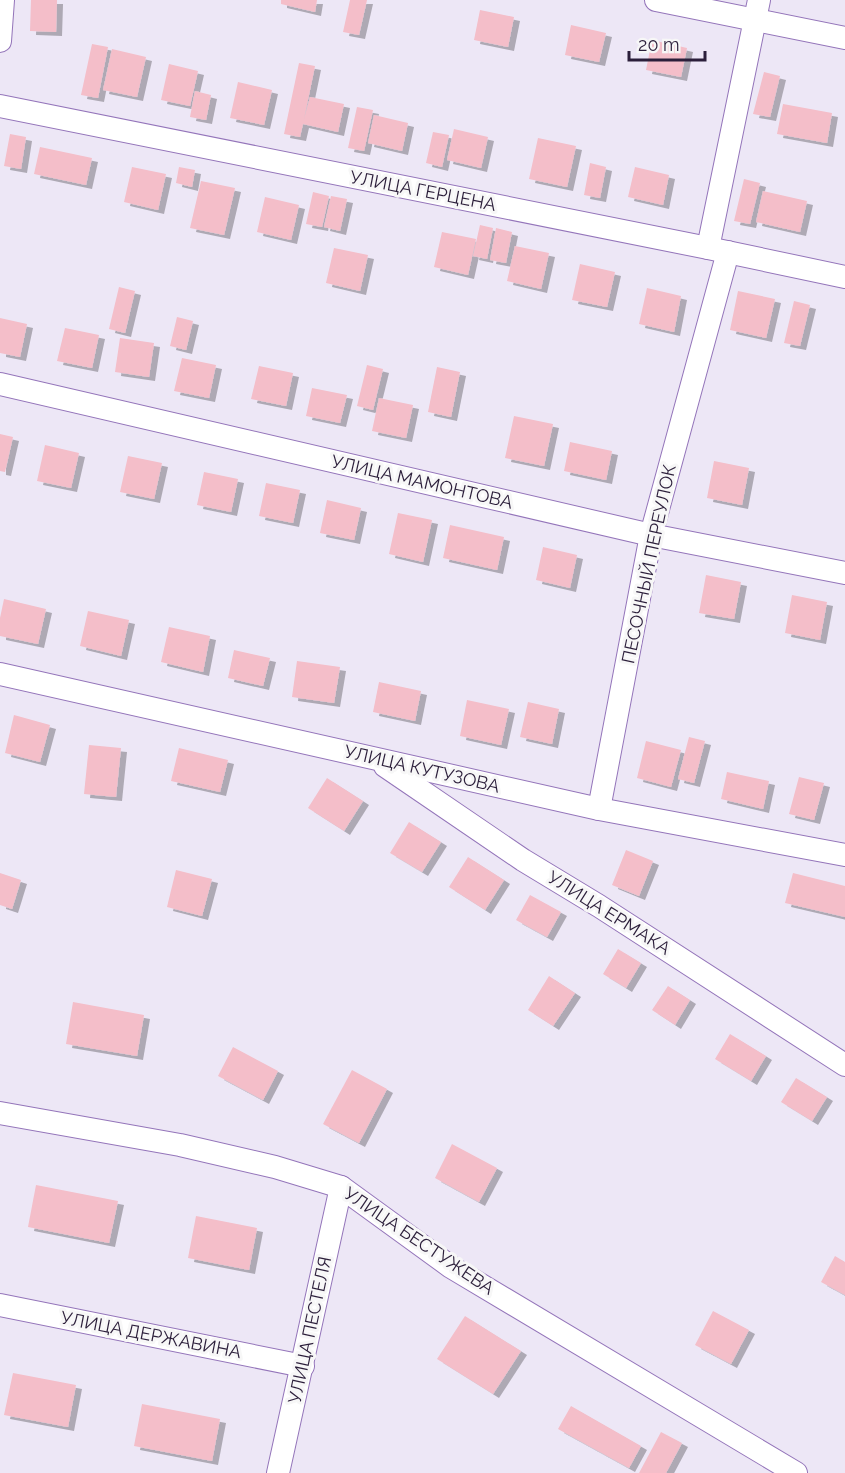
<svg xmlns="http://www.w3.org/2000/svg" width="845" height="1473" viewBox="0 0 845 1473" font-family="Raleway,sans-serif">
	<defs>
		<filter id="shadow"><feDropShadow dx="6" dy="4" stdDeviation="0" flood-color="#0004"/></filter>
	</defs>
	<rect width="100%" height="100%" fill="#ede7f6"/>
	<!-- building -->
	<g fill="#f4bec9" filter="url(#shadow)">
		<polygon points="31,0 57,0 56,32 30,31"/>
		<polygon points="281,0 317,0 315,12 281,4"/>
		<polygon points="350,0 367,0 359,35 343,32"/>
		<polygon points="480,10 514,17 508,47 474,40"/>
		<polygon points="571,25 606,33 599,62 565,55"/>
		<polygon points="652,40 687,48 681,77 646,70"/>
		<polygon points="92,44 108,47 98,98 81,95"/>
		<polygon points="112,49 146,57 137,97 103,90"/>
		<polygon points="299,63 315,66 304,119 310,97 344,104 338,132 303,124 300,137 284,134"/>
		<polygon points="169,64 198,71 190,106 161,100"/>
		<polygon points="764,72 780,76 770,117 753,114"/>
		<polygon points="238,82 272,90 264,125 230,118"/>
		<polygon points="195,91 211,95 206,120 190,117"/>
		<polygon points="783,104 832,113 827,143 777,134"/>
		<polygon points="357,107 373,110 364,151 348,148"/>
		<polygon points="374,115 408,123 402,151 368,143"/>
		<polygon points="454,129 488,137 481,168 447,160"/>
		<polygon points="433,132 449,135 442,167 426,163"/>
		<polygon points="10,134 26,137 21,169 4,166"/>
		<polygon points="538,138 576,146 567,187 529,179"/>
		<polygon points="40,147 92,158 86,185 34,174"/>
		<polygon points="590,163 606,167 600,198 584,195"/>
		<polygon points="132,167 166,174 158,210 124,202"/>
		<polygon points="179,167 195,170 192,187 176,183"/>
		<polygon points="635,167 669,175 663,205 628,197"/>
		<polygon points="744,179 760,183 750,224 734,221"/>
		<polygon points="201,181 235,188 224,235 190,228"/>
		<polygon points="763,191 807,201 800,232 756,222"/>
		<polygon points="313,192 329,196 322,227 306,224"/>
		<polygon points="331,196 347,199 340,231 324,227"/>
		<polygon points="265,197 299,205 291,240 257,232"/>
		<polygon points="480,225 493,228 487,259 473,256"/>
		<polygon points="496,228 512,232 506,263 490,260"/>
		<polygon points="442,232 476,239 468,275 434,267"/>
		<polygon points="515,246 549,253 541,289 507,281"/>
		<polygon points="334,248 368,255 360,291 326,283"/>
		<polygon points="580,264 615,272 607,307 572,300"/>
		<polygon points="119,287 135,291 125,333 109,329"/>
		<polygon points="647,288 681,296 674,332 639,324"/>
		<polygon points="738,291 775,299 766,338 730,330"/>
		<polygon points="794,301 810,305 800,346 784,343"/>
		<polygon points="177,317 193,321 186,350 170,346"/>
		<polygon points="0,318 27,324 20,357 0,353"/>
		<polygon points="65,328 99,335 92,368 57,361"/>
		<polygon points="120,338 154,343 149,377 115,372"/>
		<polygon points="182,358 216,365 209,398 174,391"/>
		<polygon points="367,365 383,369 373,410 357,406"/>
		<polygon points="259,366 293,373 286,406 251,399"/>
		<polygon points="437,367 460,372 451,417 428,412"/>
		<polygon points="312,388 347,395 340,423 306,416"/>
		<polygon points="379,398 413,405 406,438 372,431"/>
		<polygon points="514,416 553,424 544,466 505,458"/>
		<polygon points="0,434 13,437 5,472 0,471"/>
		<polygon points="570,442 612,451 606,480 564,471"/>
		<polygon points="45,445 79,453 71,488 37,481"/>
		<polygon points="128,456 162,463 154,499 120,492"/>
		<polygon points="714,461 749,468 742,505 707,498"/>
		<polygon points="204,472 238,479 231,512 197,505"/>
		<polygon points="266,483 300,490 293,523 259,516"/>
		<polygon points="327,500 361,508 354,540 320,533"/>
		<polygon points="398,513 432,520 423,562 389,554"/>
		<polygon points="450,525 504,537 497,570 443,558"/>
		<polygon points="543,547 577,555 570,588 536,580"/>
		<polygon points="706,575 741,582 734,619 699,613"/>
		<polygon points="792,595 827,602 820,640 785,633"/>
		<polygon points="4,599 46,609 38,644 0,636 0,618"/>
		<polygon points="88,611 129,620 121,656 80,646"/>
		<polygon points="169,627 210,636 203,672 161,662"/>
		<polygon points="234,650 270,658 263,686 228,678"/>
		<polygon points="297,661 340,667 334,703 292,697"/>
		<polygon points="379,682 421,691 415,721 373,712"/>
		<polygon points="467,700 509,709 501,745 460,736"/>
		<polygon points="528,702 559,709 552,744 520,737"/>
		<polygon points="14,715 50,725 40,762 5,753"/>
		<polygon points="689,737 705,741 694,783 678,779"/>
		<polygon points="646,741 681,750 671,787 637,778"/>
		<polygon points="89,745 121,748 116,797 84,794"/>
		<polygon points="179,748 228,760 220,792 171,781"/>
		<polygon points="727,772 769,781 763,809 721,799"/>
		<polygon points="799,777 824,783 814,820 789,814"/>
		<polygon points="327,778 363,801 344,831 308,808"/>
		<polygon points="409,822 441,842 422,872 390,853"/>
		<polygon points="626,850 653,861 639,896 612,885"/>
		<polygon points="468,857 504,880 485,910 449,887"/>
		<polygon points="176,870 212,879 202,916 167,907"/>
		<polygon points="0,873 21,880 12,909 0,905"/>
		<polygon points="793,873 845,886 845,917 785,903"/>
		<polygon points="530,895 561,912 547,937 516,920"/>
		<polygon points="618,949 641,963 626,988 603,974"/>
		<polygon points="549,976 575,993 553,1026 528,1010"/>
		<polygon points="668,986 690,1000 675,1025 652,1010"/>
		<polygon points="73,1002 144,1015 137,1056 66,1044"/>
		<polygon points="730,1034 766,1056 751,1081 715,1059"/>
		<polygon points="233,1047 278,1071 263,1100 218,1076"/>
		<polygon points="352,1070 387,1089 359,1143 323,1124"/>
		<polygon points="796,1078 827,1097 812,1121 781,1102"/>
		<polygon points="452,1144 497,1168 479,1202 435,1178"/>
		<polygon points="36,1185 118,1201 109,1243 28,1227"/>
		<polygon points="196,1216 257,1228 249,1270 188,1258"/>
		<polygon points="835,1256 845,1262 845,1295 821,1282"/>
		<polygon points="713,1311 749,1330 731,1364 695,1345"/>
		<polygon points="465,1316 521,1351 493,1394 437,1359"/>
		<polygon points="13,1373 76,1385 68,1427 4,1415"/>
		<polygon points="142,1404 220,1419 212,1461 134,1446"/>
		<polygon points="571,1406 641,1446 629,1468 558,1429"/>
		<polygon points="661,1432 682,1443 666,1473 639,1473"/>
	</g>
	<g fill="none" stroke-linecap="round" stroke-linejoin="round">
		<defs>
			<g id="minor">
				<polyline points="656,0 845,38"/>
				<polyline points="0,41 3,0"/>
				<polyline points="0,106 708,248 845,277"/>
				<polyline points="708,248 759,0"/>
				<polyline points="0,384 651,535 845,573"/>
				<polyline points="0,674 599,809 845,855"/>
				<polyline points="385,766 523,860 599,906 845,1065"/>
				<polyline points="599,809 651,535 728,252"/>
				<polyline points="0,1113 180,1145 275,1167 341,1187 451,1267 796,1473"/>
				<polyline points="0,1305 303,1366"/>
				<polyline points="278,1473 341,1187"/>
			</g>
		</defs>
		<!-- minor casing -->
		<use href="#minor" stroke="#9475ba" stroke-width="24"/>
		<!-- minor -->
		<use href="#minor" stroke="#fff" stroke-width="22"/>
	</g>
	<g text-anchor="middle" stroke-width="6" stroke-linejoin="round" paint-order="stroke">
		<!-- street labels -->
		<g font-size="18" fill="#2b1e3a" stroke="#f7f7f7">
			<text transform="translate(423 191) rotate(11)" y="6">УЛИЦА ГЕРЦЕНА</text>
			<text transform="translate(422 482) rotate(13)" y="6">УЛИЦА МАМОНТОВА</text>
			<text transform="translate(649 564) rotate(-78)" y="6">ПЕСОЧНЫЙ ПЕРЕУЛОК</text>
			<text transform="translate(422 769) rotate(13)" y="6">УЛИЦА КУТУЗОВА</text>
			<text transform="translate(609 913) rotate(32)" y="6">УЛИЦА ЕРМАКА</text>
			<text transform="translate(419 1241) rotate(34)" y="6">УЛИЦА БЕСТУЖЕВА</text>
			<text transform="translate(310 1330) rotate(-78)" y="6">УЛИЦА ПЕСТЕЛЯ</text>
			<text transform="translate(151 1335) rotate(11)" y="6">УЛИЦА ДЕРЖАВИНА</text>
		</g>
	</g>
	<!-- scale -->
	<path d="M629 51v9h76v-9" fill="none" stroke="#2b1e3a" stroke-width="3"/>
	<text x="638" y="51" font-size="18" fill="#2b1e3a" stroke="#f7f7f7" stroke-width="4.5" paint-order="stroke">20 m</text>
</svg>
